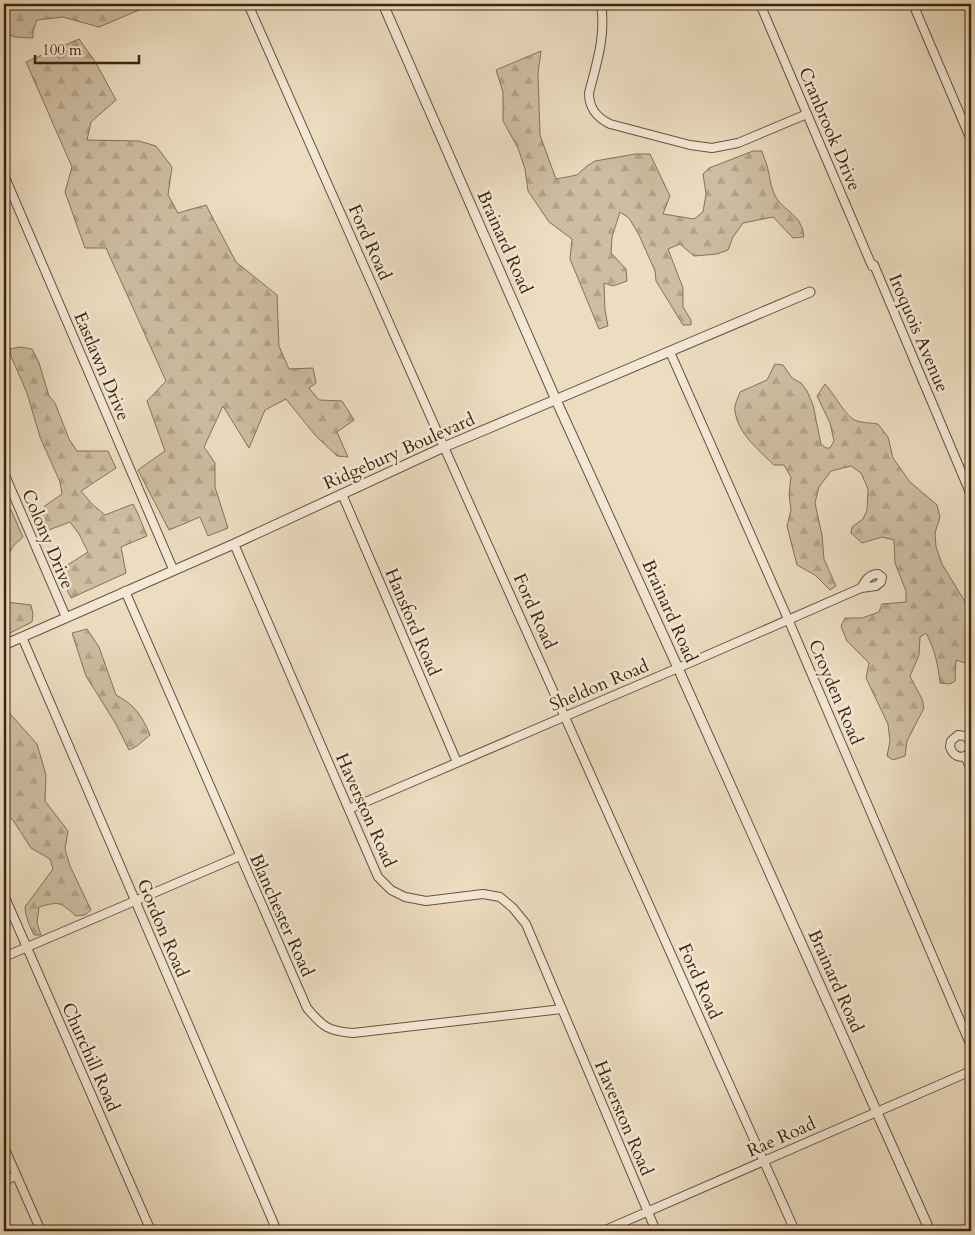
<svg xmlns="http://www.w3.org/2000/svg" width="975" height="1235" viewBox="0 0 975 1235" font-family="Cardo,serif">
	<defs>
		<pattern id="forest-firs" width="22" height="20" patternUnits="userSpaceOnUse" patternTransform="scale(1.25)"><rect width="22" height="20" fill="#cebda2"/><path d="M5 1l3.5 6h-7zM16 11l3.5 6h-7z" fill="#b2a28a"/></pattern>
	</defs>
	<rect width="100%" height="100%" fill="#ecdcc0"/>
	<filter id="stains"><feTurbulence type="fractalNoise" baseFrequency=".004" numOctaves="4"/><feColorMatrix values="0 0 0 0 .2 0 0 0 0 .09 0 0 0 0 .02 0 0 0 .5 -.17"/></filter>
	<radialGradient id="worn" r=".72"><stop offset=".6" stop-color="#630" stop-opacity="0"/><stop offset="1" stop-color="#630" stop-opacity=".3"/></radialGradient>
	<!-- forest -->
	<g fill="url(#forest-firs)" stroke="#857158">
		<polygon points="4,4 150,4 151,5 99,27 63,17 37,20 33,31 33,38 14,37 6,32 4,33"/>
		<polygon points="79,39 96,63 116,100 91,122 87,140 139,141 156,146 172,167 168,195 178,213 206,205 236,262 277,295 279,346 289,369 313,368 316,383 309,388 319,400 342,401 354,420 337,432 348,457 337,456 315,435 286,399 265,410 249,448 223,406 204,447 215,463 215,487 228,528 208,536 200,517 169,530 138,470 165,451 147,401 166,381 106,248 85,248 65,192 72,167 26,62"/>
		<path d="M541,51L538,73L540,135L556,179L577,175L587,166L595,161L635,154H650L670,196L663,214L694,219L703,212L706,194L703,174L709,168L753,151H762C763,156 766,161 767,166C771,179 770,191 780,203C792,215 802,218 804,237L793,238L773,217L743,223L733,237L728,250L717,254L694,256L680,244L668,249L683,288V307L691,320V325H683L656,281L655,271L639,235L629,218L620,212L612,237L611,253L626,269L627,281L613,286L604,283L605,310L608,326L599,329L570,259L572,239L549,222L528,191L525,169L518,148L503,121V92L496,70Z"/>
		<polygon points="20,347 32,349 39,363 49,396 55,403 69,439 77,451 108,451 116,468 81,491 92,504 105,515 133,504 138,514 147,536 121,547 126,573 71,598 60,575 63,568 88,552 79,534 70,522 46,531 39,510 62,494 60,482 40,437 27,393 11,356 10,349"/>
		<path d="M775,364L783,365L792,378L801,383L807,391L813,405L821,444L826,448H830L834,441L830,423L817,396L825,384C834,393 846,418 857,421C864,423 871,423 878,424L888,437L893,458L910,482L937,505L940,517L935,533L936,547L942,564L967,605L971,614V665L956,660L955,681L950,684L940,683C938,665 935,649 926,633L920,637L919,655L910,676L922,699L924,708L907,741L905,756L893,760L887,756L890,741L888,724L866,678L869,663L847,641L841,626L845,618H862L879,612L882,604L906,602V591L895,563L894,540L882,537L862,543L851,533L852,527L863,519L867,510L868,489L861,473L851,466L831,471L819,487L815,503L822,535L824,559L836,586L830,590L815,575L797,565L787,526L791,510L789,494L791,477L784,465H774C759,450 738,434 735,411C734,405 738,398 740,392L767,380Z"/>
		<polygon points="4,500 11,510 23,537 13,546 4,564"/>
		<polygon points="4,589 6,602 31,605 33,614 32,622 4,636"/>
		<path d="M87,629L99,647L116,695C135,705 142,716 150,735L137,746L129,750L116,724L86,676L72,633Z"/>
		<path d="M4,707L37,744L46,775L45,801L68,831L65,849L70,866L91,910L85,915L76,916C60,902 60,901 39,907L37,923L41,935H34C29,925 26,917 25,907L53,869L50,859L31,848L13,820L4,812Z"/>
	</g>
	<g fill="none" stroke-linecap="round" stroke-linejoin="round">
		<defs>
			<g id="minor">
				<polyline points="248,4 444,447 795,1231"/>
				<path d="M601,4C606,35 597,62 589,93C589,108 596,117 610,124L690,145L712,148L738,143L807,114"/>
				<polyline points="760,4 872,266"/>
				<polyline points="913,4 971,140"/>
				<polyline points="4,175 173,569"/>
				<polyline points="874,265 971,495"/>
				<polyline points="670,352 788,619 971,1046"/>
				<polyline points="4,473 66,617"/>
				<polyline points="342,494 457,762"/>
				<polyline points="234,544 378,877 391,890 405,897 426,901 483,894 500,897 513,908 526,924 656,1231"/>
				<path d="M125,591L307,1008C323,1027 328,1031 353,1033L562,1009"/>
				<polyline points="22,637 277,1231"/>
				<path d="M971,742L965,736L958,735L951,741L950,747C953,756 960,759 968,755L971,749"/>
				<polyline points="965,756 971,769"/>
				<path d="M349,809L678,668L861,588L876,586L881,582L882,577L878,574C869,574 865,581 861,588"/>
				<polyline points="4,895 151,1231"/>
				<polyline points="4,957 240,856"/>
				<polyline points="4,1147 41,1231"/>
				<polyline points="4,1181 16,1176"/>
				<polyline points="603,1231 971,1071"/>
			</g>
			<g id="tertiary">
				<polyline points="383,4 556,400 678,668 930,1231"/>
				<polyline points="4,645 234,544 444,447 810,292"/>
			</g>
		</defs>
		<!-- minor casing -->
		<use href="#minor" stroke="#68533a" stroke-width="10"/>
		<!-- tertiary casing -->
		<use href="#tertiary" stroke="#68533a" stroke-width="11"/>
		<!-- minor -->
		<use href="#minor" stroke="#f3e8d6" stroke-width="8"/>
		<!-- tertiary -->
		<use href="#tertiary" stroke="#f3e8d6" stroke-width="9"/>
	</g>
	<g text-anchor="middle" stroke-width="5" stroke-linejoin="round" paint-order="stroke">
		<!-- street labels -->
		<g font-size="18" fill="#3c250d" stroke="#f3e8d6">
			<text transform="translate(830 129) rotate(67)" y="6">Cranbrook Drive</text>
			<text transform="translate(370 242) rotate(66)" y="6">Ford Road</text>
			<text transform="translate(505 242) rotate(66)" y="6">Brainard Road</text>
			<text transform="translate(919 333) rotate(67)" y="6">Iroquois Avenue</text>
			<text transform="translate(102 366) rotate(67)" y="6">Eastlawn Drive</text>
			<text transform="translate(399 451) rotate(-24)" y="6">Ridgebury Boulevard</text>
			<text transform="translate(48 539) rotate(67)" y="6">Colony Drive</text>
			<text transform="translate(535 611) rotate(66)" y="6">Ford Road</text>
			<text transform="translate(670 611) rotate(66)" y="6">Brainard Road</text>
			<text transform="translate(413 622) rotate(67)" y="6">Hansford Road</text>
			<text transform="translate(599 685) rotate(-23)" y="6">Sheldon Road</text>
			<text transform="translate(836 692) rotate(67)" y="6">Croyden Road</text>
			<text transform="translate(366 810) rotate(66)" y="6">Haverston Road</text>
			<text transform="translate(282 915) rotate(66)" y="6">Blanchester Road</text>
			<text transform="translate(163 928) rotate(67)" y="6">Gordon Road</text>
			<text transform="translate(700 981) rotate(66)" y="6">Ford Road</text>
			<text transform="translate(836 981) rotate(66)" y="6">Brainard Road</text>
			<text transform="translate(91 1057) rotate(66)" y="6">Churchill Road</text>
			<text transform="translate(624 1118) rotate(67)" y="6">Haverston Road</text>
			<text transform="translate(781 1137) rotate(-24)" y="6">Rae Road</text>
		</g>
	</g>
	<!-- margin -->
	<rect width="975" height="1235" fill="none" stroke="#ecdcc0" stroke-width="20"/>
	<rect x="5" y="5" width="965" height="1225" fill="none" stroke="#3c250d" stroke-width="2.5"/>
	<rect x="10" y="10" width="955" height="1215" fill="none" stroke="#3c250d"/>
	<!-- scale -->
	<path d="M35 55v8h104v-8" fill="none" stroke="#3c250d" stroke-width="2.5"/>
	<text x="42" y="55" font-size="15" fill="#3c250d" stroke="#f3e8d6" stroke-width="4" paint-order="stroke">100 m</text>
	<rect width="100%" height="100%" filter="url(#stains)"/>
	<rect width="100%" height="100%" fill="url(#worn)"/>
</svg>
